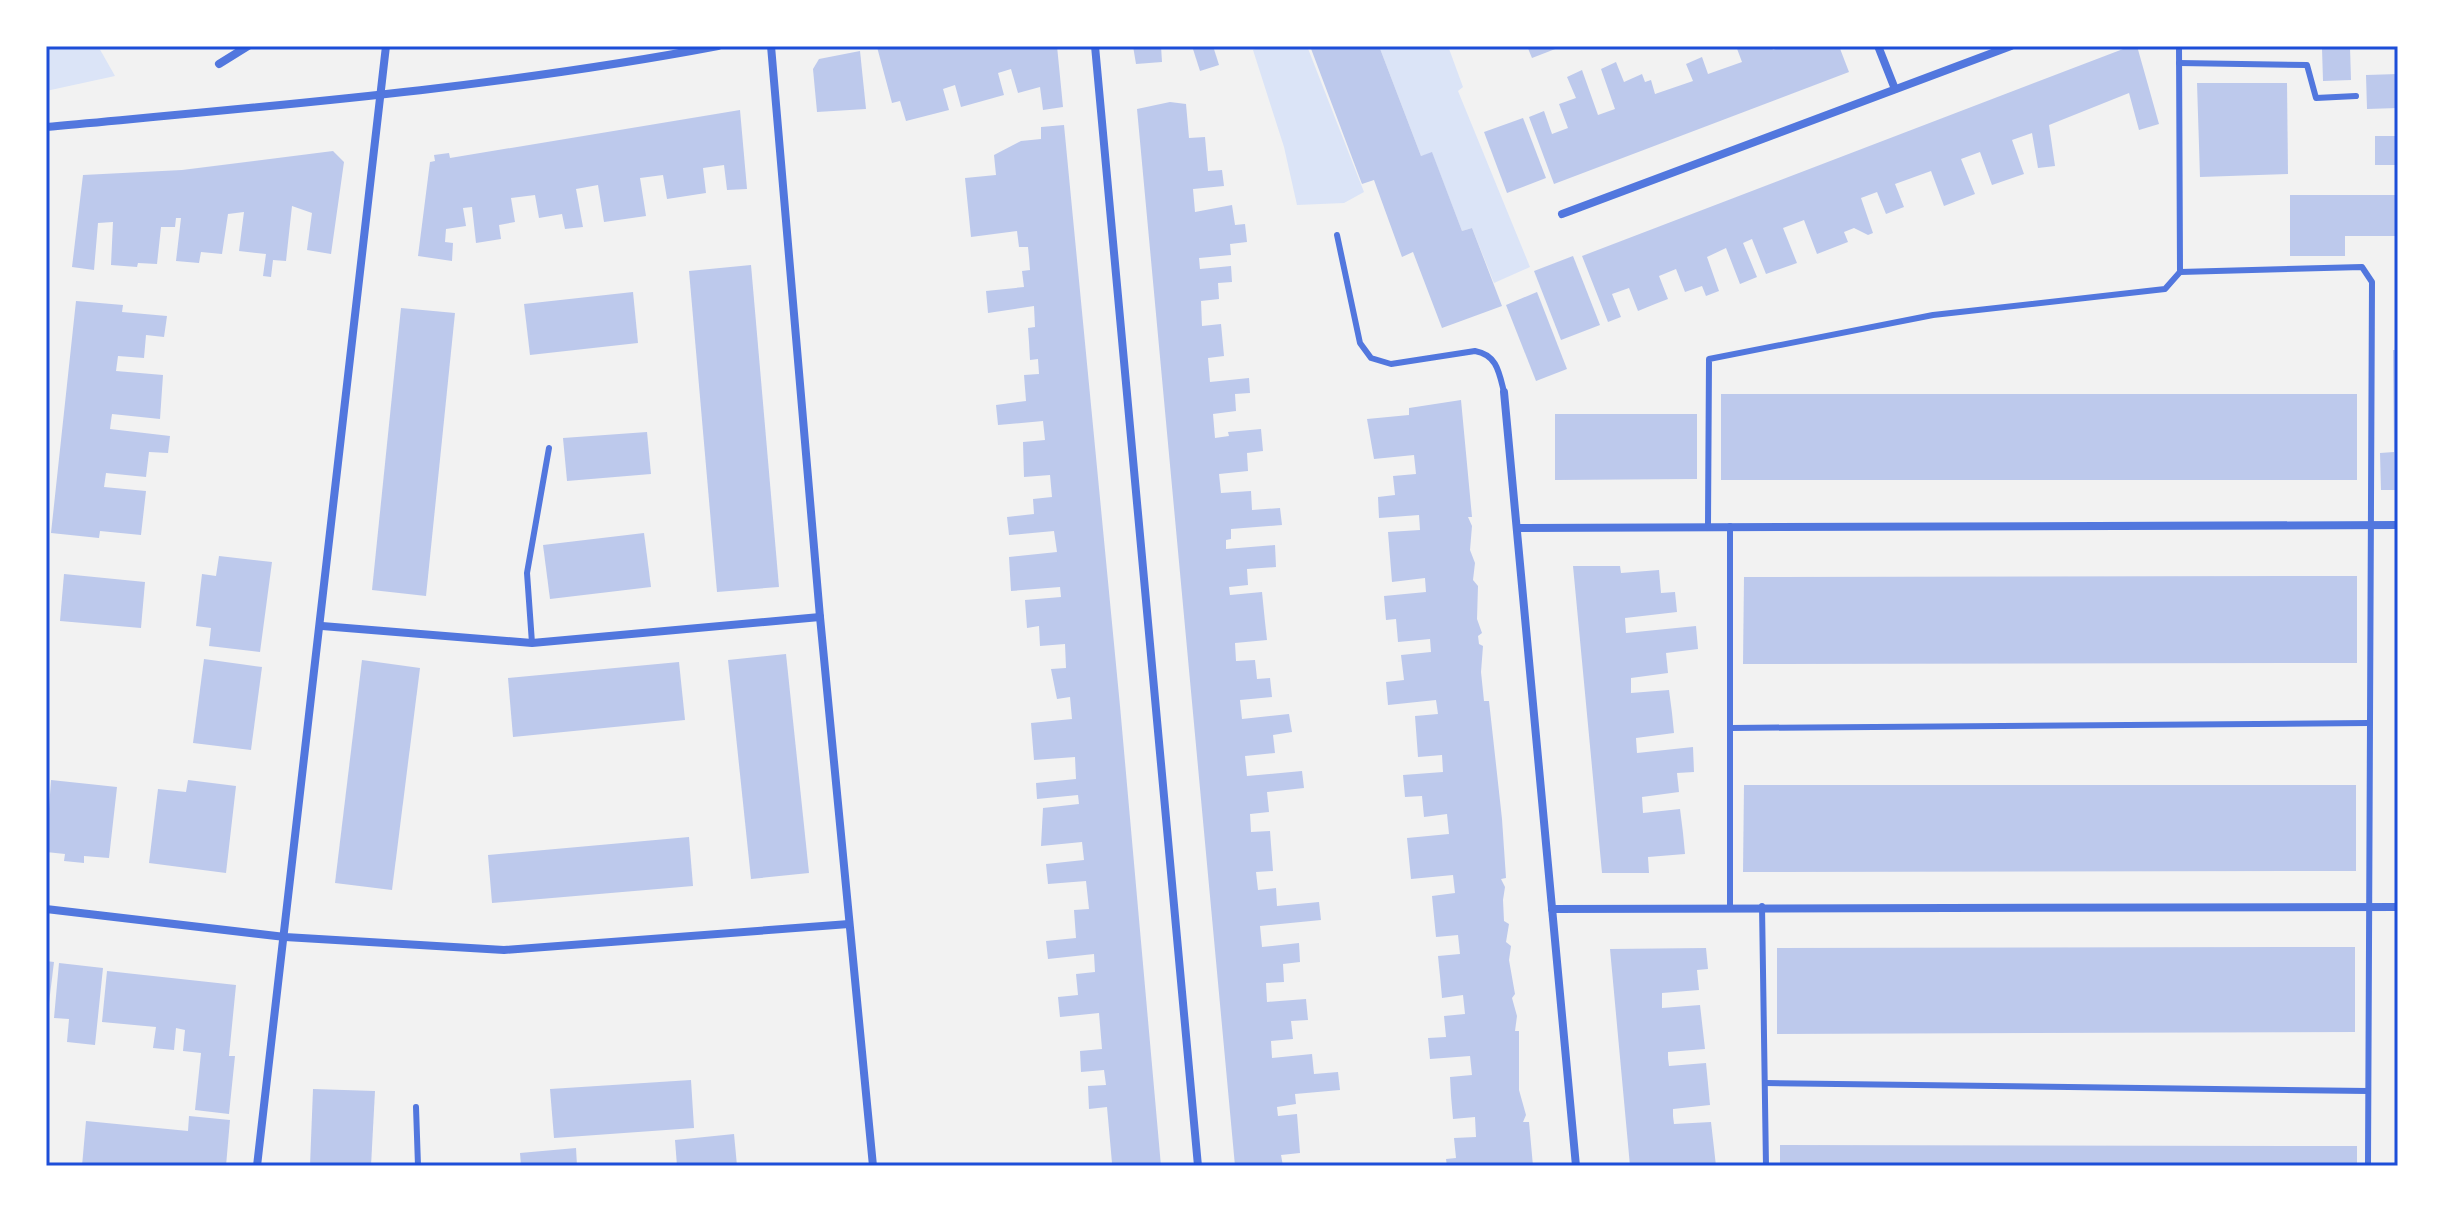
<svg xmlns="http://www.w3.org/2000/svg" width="2444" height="1212" viewBox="0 0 2444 1212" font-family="'Noto Sans',sans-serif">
	<rect width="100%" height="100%" fill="#f2f2f2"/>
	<!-- green -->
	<g fill="#dbe4f7">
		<polygon points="46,46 98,46 115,76 46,91"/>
		<polygon points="1263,46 1307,46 1364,192 1344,203 1297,205 1284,147 1253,50"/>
		<polygon points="1379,46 1448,46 1463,87 1458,91 1530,267 1494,283 1472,228 1462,231 1432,153 1421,156"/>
	</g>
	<!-- building -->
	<g fill="#bdc9ec">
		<polygon points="1057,46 1063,107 1043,110 1040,87 1018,93 1011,69 998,73 1004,95 961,107 955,85 943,89 949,110 906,121 900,101 892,103 877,47"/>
		<polygon points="1133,46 1161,46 1162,62 1136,64"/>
		<polygon points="1192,46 1213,46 1219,65 1200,71"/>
		<polygon points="1310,46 1379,46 1421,156 1432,152 1462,231 1472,228 1502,306 1442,328 1413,252 1402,257 1374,180 1362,184"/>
		<polygon points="1527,46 1563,46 1532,58"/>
		<polygon points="1736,46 1771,46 1773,50 1783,46 1839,46 1849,72 1554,184 1529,117 1544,111 1552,134 1568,128 1559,104 1576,98 1567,77 1582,70 1598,115 1615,109 1601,69 1616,62 1624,82 1642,74 1645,82 1651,80 1655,94 1693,81 1686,64 1702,57 1708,74 1742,62"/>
		<polygon points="2131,46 2137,46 2159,124 2139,130 2129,93 2049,125 2055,166 2038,168 2032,133 2012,140 2024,174 1992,185 1980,152 1961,159 1975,194 1944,206 1931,171 1895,184 1904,207 1886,214 1877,192 1861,198 1873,233 1868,235 1854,228 1844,232 1848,242 1817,254 1804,220 1783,228 1797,263 1766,274 1752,239 1743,243 1757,277 1740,284 1726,248 1707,257 1719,291 1706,296 1702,286 1685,292 1676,269 1659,276 1668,299 1655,304 1638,311 1629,288 1612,294 1621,317 1608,322 1582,256"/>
		<polygon points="2350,47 2351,80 2323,81 2322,48"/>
		<polygon points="860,51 866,109 817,112 813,69 819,59"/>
		<polygon points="2398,74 2398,108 2367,109 2366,75"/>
		<polygon points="2197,83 2287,83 2288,174 2200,177"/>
		<polygon points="1170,102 1186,104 1189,138 1205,137 1208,171 1222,170 1224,186 1193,189 1195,212 1232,205 1235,225 1245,224 1247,242 1230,244 1231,255 1199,258 1200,269 1231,266 1232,282 1218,283 1219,299 1201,301 1202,326 1221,324 1224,356 1208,358 1210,382 1249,378 1250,393 1235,394 1236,411 1213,414 1215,438 1229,436 1228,432 1261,429 1263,451 1247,453 1248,471 1219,474 1221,493 1251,491 1252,510 1280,508 1282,525 1231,529 1231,539 1226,540 1226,549 1275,545 1276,567 1247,569 1248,585 1229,587 1230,595 1262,592 1265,622 1267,640 1235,643 1236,661 1255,660 1257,679 1270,678 1272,697 1240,700 1242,719 1289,714 1292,732 1273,735 1275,753 1245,756 1247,776 1302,771 1304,788 1267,792 1269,812 1250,814 1251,832 1270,831 1273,871 1256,872 1258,890 1276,888 1277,906 1319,902 1321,920 1260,926 1262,947 1299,943 1300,962 1283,964 1284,982 1266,983 1267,1002 1306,999 1308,1020 1291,1021 1293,1039 1271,1041 1272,1058 1312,1054 1314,1074 1338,1072 1340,1090 1295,1094 1296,1104 1277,1107 1278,1116 1297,1114 1300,1153 1281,1155 1283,1166 1235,1166 1137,109"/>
		<polygon points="740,110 747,189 727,190 724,165 703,168 706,193 667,199 663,175 640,178 646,216 604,222 598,185 576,189 583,227 565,229 562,214 539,218 535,195 511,198 515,222 499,225 501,239 476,243 472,207 463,208 466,226 446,229 445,242 453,243 452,261 418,256 430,162 435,161 434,155 449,153 450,158"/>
		<polygon points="1523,118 1546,178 1507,193 1484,132"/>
		<polygon points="1064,125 1120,706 1161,1166 1103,1166 1112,1163 1107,1107 1089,1109 1088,1086 1106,1085 1104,1070 1081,1072 1080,1051 1102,1049 1099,1013 1060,1017 1058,997 1078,995 1076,974 1095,972 1094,954 1048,959 1046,941 1076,938 1074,910 1089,909 1086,881 1048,884 1046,864 1084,860 1082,842 1041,846 1043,808 1079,804 1078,795 1037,799 1036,783 1076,779 1075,757 1034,760 1031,723 1072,719 1070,697 1057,699 1051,669 1066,668 1065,644 1040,646 1039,626 1027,628 1025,600 1061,597 1060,587 1011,591 1009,557 1057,552 1054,531 1009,535 1007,517 1034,514 1033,499 1052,497 1050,475 1024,477 1023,442 1045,440 1043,421 998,425 996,405 1026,401 1024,375 1039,374 1038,359 1030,360 1029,342 1028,328 1035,327 1034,306 988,313 986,291 1024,287 1022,271 1030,270 1029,257 1028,247 1019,247 1017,231 971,237 965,178 996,175 994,155 1021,141 1041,139 1041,127"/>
		<rect x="2375" y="136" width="23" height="29"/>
		<polygon points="333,151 344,162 331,254 307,250 312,213 292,206 286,261 273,260 271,277 263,276 266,254 239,251 244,212 228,214 222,254 201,252 199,263 176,261 181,218 176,218 175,227 161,227 157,264 138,263 137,267 111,265 113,222 98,223 94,270 72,267 83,175 182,170"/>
		<polygon points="2290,195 2398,195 2398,236 2345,236 2345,256 2290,256"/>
		<polygon points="1573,256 1600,325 1561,340 1534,271"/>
		<polygon points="751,265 779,587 717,592 689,271"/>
		<polygon points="633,292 638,343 530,355 524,304"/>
		<polygon points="1537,292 1567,369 1536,381 1506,305"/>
		<polygon points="76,301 123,305 122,312 167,316 164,337 146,335 144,358 118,356 116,371 163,375 160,419 112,414 111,421 110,429 170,436 168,453 149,452 146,477 106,473 104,487 146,491 141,535 100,531 99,538 51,533"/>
		<polygon points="401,308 455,313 426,596 372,590"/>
		<polygon points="2393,350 2398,350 2398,490 2381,490 2380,453 2394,452"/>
		<rect x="1721" y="394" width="636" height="86"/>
		<polygon points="1461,400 1472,517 1468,517 1472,526 1470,550 1475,563 1473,580 1478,586 1477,619 1482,633 1478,636 1479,644 1483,646 1481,672 1484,701 1489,701 1502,819 1506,878 1501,879 1505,887 1503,900 1504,921 1509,924 1506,942 1511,946 1509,960 1515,994 1512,998 1517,1016 1515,1031 1519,1031 1519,1090 1526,1115 1523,1122 1529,1122 1533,1166 1447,1166 1446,1159 1456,1158 1454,1138 1476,1137 1475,1117 1453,1119 1451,1096 1450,1077 1472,1075 1470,1056 1430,1059 1428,1038 1446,1037 1444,1016 1465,1014 1463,995 1442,998 1440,976 1438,956 1460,954 1458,935 1436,937 1432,896 1455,893 1453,875 1411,879 1407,838 1449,834 1447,814 1424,817 1422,796 1405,797 1403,775 1443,772 1442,755 1418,757 1415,716 1438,714 1436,700 1388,705 1386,682 1404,680 1401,655 1431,652 1430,639 1398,642 1396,619 1386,620 1384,596 1426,592 1425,578 1392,582 1388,532 1420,530 1419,515 1379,518 1378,497 1395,495 1393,476 1416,474 1414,455 1374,459 1367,419 1409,415 1409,408"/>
		<polygon points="1555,414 1697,414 1697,479 1555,480"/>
		<polygon points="647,432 651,474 567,481 563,438"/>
		<polygon points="644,533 651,587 550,599 543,545"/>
		<polygon points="219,556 272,562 260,652 209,646 211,628 196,626 202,574 216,576"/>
		<polygon points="1573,566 1620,566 1621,573 1659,570 1661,593 1675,592 1677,612 1625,618 1626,633 1696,626 1698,649 1666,653 1668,673 1631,678 1631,693 1669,690 1672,713 1674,733 1636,738 1637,753 1693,747 1694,772 1677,773 1679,792 1642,797 1643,813 1680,809 1683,833 1685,854 1648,857 1649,873 1602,873"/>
		<polygon points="64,574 145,582 141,628 60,621"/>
		<polygon points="2357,576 2357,663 1743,664 1744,577"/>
		<polygon points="786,654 809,873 751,879 728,660"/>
		<polygon points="204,659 262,667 251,750 193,743"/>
		<polygon points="362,660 420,668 392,890 335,883"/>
		<polygon points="679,662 685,720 513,737 508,678"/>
		<polygon points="51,780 117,787 109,858 84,856 84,863 64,861 65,854 46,852"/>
		<polygon points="188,780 236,786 226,873 149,863 158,789 186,792"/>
		<polygon points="1744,785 2356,785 2356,871 1743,872"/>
		<polygon points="689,837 693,886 492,903 488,855"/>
		<polygon points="2355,947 2355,1032 1777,1034 1777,948"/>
		<polygon points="1706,948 1708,969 1697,970 1699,990 1662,993 1662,1008 1700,1005 1705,1049 1668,1052 1668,1058 1669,1066 1706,1063 1710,1105 1673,1109 1673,1116 1674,1124 1711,1122 1716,1166 1630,1166 1610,949"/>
		<polygon points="46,961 54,962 48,1011 46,1011"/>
		<polygon points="59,963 103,968 95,1045 67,1042 69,1019 54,1018"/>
		<polygon points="107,971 236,985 229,1056 235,1056 229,1114 195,1110 201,1053 183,1051 185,1030 176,1028 174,1050 153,1048 156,1027 102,1022"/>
		<polygon points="691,1080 694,1128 554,1138 550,1089"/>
		<polygon points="313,1089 375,1091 371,1166 310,1166"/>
		<polygon points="189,1116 230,1120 226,1166 82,1166 86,1121 188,1131"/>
		<polygon points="734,1134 737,1166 677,1166 675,1140"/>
		<polygon points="1780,1145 2357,1146 2357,1166 1780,1166"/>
		<polygon points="576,1148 577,1166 521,1166 520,1153"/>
	</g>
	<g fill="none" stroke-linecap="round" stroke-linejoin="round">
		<!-- service -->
		<g stroke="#5277de" stroke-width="6">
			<polyline points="2179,46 2180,272"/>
			<polyline points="2179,63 2307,65 2316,98 2356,96"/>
			<path d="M1337,235L1360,343L1371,358L1391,364L1475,351C1497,355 1499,372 1504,392"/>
			<polyline points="1708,525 1709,359 1933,315 2165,289 2180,272 2362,267 2372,282 2368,1166"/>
			<polyline points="532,643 527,573 549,448"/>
			<polyline points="1731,728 2369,723"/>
			<polyline points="1730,906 1730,526"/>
			<polyline points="1762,906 1766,1166"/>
			<polyline points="1765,1083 2368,1091"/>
			<polyline points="416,1107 418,1166"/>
		</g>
		<!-- minor -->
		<g stroke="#5277de" stroke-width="8">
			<polyline points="771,46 820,617 873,1166"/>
			<polyline points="1095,46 1198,1166"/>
			<polyline points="1878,46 1895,89"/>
			<polyline points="219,64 248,46"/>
			<path d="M46,127C271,106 496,88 718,46"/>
			<polyline points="1562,214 2011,46"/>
			<polyline points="1504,392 1576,1166"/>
			<polyline points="1518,528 2398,525"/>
			<polyline points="322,626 532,643 820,617"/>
			<polyline points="46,909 285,937 504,950 849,924"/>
			<polyline points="1552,909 2398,907"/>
			<polyline points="257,1166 386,46"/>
		</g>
	</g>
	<!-- border -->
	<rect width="2444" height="1212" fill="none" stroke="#ffffff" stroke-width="96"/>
	<rect x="48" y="48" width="2348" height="1116" fill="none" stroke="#1d4ed8" stroke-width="3"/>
</svg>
